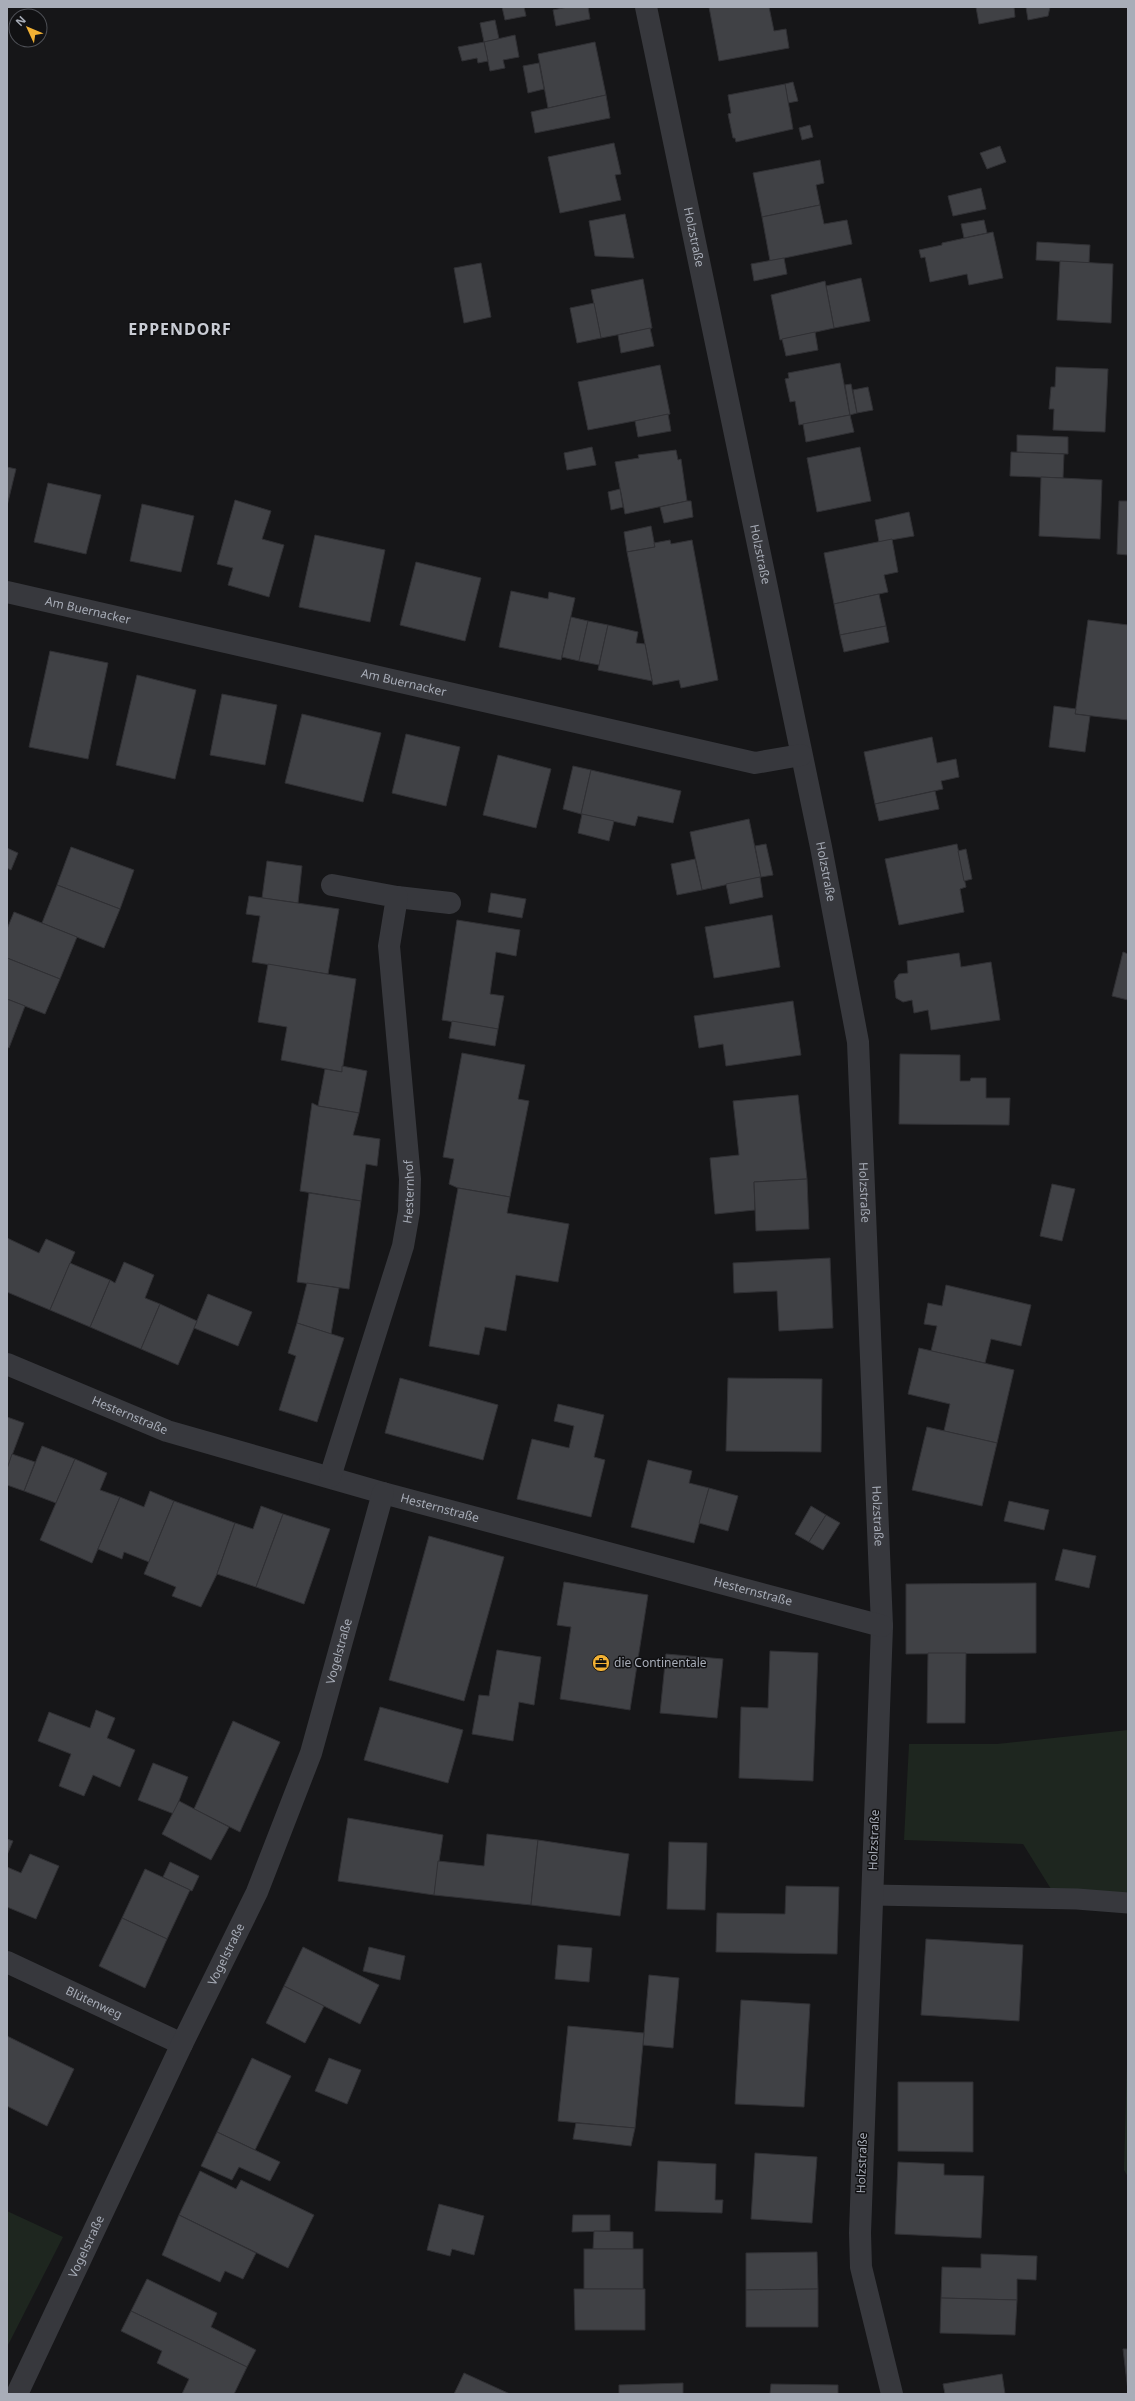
<svg xmlns="http://www.w3.org/2000/svg" width="1135" height="2401" viewBox="0 0 1135 2401" font-family="'Noto Sans',sans-serif">
	<rect width="100%" height="100%" fill="#161618"/>
	<!-- green -->
	<g fill="#1e261f">
		<polygon points="1128,1730 1128,1895 1051,1889 1023,1844 904,1840 909,1744 997,1744"/>
		<polygon points="1128,2025 1128,2177 1124,2170"/>
		<polygon points="7,2211 63,2237 7,2347"/>
	</g>
	<!-- building -->
	<g fill="#404145" stroke="#303034">
		<polygon points="502,7 524,7 526,16 505,20"/>
		<polygon points="568,7 588,7 590,19 556,26 553,10"/>
		<polygon points="709,7 769,7 774,31 786,29 789,48 719,61"/>
		<polygon points="976,7 1014,7 1015,17 979,24"/>
		<polygon points="1026,7 1050,7 1048,16 1028,20"/>
		<polygon points="495,20 499,39 484,42 480,23"/>
		<polygon points="515,35 519,57 503,60 505,68 490,71 484,42"/>
		<polygon points="484,42 488,61 478,63 477,58 462,61 458,47"/>
		<polygon points="595,42 606,95 548,108 538,54"/>
		<polygon points="539,63 544,89 528,93 523,66"/>
		<polygon points="793,82 798,101 788,103 785,84"/>
		<polygon points="785,84 793,129 736,142 735,138 733,138 728,114 731,113 728,95"/>
		<polygon points="606,95 610,118 535,133 531,112"/>
		<polygon points="810,125 813,137 802,140 799,128"/>
		<polygon points="614,143 621,174 615,175 621,200 560,213 548,157"/>
		<polygon points="1000,146 1006,162 987,169 980,153"/>
		<polygon points="820,160 824,183 816,185 820,205 762,217 753,173"/>
		<polygon points="981,188 986,209 953,216 948,196"/>
		<polygon points="820,205 824,224 847,220 852,244 770,261 762,217"/>
		<polygon points="625,214 634,258 595,256 589,221"/>
		<polygon points="984,220 987,233 964,238 961,224"/>
		<polygon points="993,232 1003,278 969,285 967,274 930,282 925,257 921,258 919,250 942,245 942,243"/>
		<polygon points="1037,242 1090,245 1089,263 1036,260"/>
		<polygon points="784,258 787,274 754,281 751,264"/>
		<polygon points="1060,261 1113,264 1111,323 1057,320"/>
		<polygon points="481,263 491,317 464,323 454,268"/>
		<polygon points="861,278 870,321 834,328 826,286"/>
		<polygon points="643,279 652,328 601,338 591,290"/>
		<polygon points="825,281 834,328 780,340 771,295"/>
		<polygon points="594,303 601,338 577,343 570,308"/>
		<polygon points="650,328 654,346 621,353 618,335"/>
		<polygon points="815,332 818,350 786,356 782,339"/>
		<polygon points="840,363 850,415 799,425 795,401 790,402 785,379 789,378 788,373"/>
		<polygon points="660,365 670,414 588,430 578,382"/>
		<polygon points="1056,367 1108,369 1105,432 1053,430 1054,409 1049,409 1051,387 1055,387"/>
		<polygon points="851,384 857,413 850,415 845,385"/>
		<polygon points="868,387 873,410 857,413 853,390"/>
		<polygon points="668,414 671,431 638,437 635,421"/>
		<polygon points="850,415 854,432 806,442 803,424"/>
		<polygon points="1017,435 1068,437 1068,454 1017,452"/>
		<polygon points="592,447 596,465 567,470 564,453"/>
		<polygon points="860,447 871,501 817,512 807,458"/>
		<polygon points="676,450 678,460 681,459 687,501 625,514 615,462 639,458 638,455"/>
		<polygon points="1011,452 1064,454 1063,478 1010,476"/>
		<polygon points="7,467 16,469 7,506"/>
		<polygon points="1041,477 1102,480 1100,539 1039,536"/>
		<polygon points="48,483 101,495 86,554 34,542"/>
		<polygon points="620,489 623,507 611,510 608,492"/>
		<polygon points="235,500 271,511 262,539 284,545 269,597 228,585 233,568 217,564"/>
		<polygon points="687,501 691,501 693,517 664,523 660,507"/>
		<polygon points="1119,501 1128,501 1128,555 1117,554"/>
		<polygon points="142,504 194,516 181,572 130,561"/>
		<polygon points="909,512 914,536 879,542 875,520"/>
		<polygon points="651,526 655,547 627,552 624,532"/>
		<polygon points="315,535 385,550 370,622 299,607"/>
		<polygon points="892,539 898,572 884,575 888,592 834,604 824,553"/>
		<polygon points="670,540 671,544 692,540 718,680 681,688 679,680 653,685 627,552 655,547 654,543"/>
		<polygon points="416,562 481,578 465,641 400,625"/>
		<polygon points="511,591 548,599 549,592 575,598 561,660 499,647"/>
		<polygon points="879,594 886,626 840,635 834,604"/>
		<polygon points="571,617 588,621 579,661 562,657"/>
		<polygon points="1088,620 1128,625 1128,720 1075,714"/>
		<polygon points="588,621 608,625 599,665 579,661"/>
		<polygon points="608,625 638,632 636,643 645,644 652,681 598,670"/>
		<polygon points="886,626 889,642 844,652 840,635"/>
		<polygon points="50,651 108,663 88,759 29,747"/>
		<polygon points="137,675 196,690 175,779 116,765"/>
		<polygon points="222,694 277,705 265,765 210,755"/>
		<polygon points="1054,706 1076,709 1075,714 1090,716 1085,752 1049,747"/>
		<polygon points="302,714 381,733 363,802 285,783"/>
		<polygon points="406,734 460,747 446,806 392,793"/>
		<polygon points="932,737 937,763 956,759 959,777 941,781 943,789 875,804 864,752"/>
		<polygon points="498,755 551,769 536,828 483,815"/>
		<polygon points="573,766 591,770 581,814 563,809"/>
		<polygon points="591,770 681,791 673,823 638,816 635,826 581,814"/>
		<polygon points="935,791 939,809 879,821 875,804"/>
		<polygon points="582,814 614,821 609,841 578,833"/>
		<polygon points="749,819 761,877 702,890 690,832"/>
		<polygon points="766,844 773,875 761,877 755,846"/>
		<polygon points="957,844 966,887 960,889 964,912 899,925 885,859"/>
		<polygon points="71,847 134,870 120,909 57,885"/>
		<polygon points="7,848 18,853 11,870 7,868"/>
		<polygon points="966,849 972,879 964,881 958,851"/>
		<polygon points="695,859 702,890 677,895 671,864"/>
		<polygon points="267,861 302,866 298,903 262,898"/>
		<polygon points="760,877 763,897 730,904 726,884"/>
		<polygon points="57,885 120,909 104,948 42,923"/>
		<polygon points="491,893 526,899 522,918 488,912"/>
		<polygon points="249,896 339,909 328,974 252,962 260,916 246,914"/>
		<polygon points="14,912 77,937 60,979 7,958 7,929"/>
		<polygon points="772,915 780,967 714,978 705,927"/>
		<polygon points="457,920 520,930 516,956 496,952 490,994 504,996 498,1029 442,1020"/>
		<polygon points="1123,952 1128,954 1128,1000 1112,996"/>
		<polygon points="959,953 961,967 991,962 1000,1020 931,1030 928,1010 914,1013 912,1000 903,1002 896,998 894,981 899,974 908,973 907,961"/>
		<polygon points="7,958 60,979 45,1014 7,999"/>
		<polygon points="268,964 356,979 342,1072 281,1060 287,1027 258,1022"/>
		<polygon points="7,999 25,1006 9,1048 7,1047"/>
		<polygon points="793,1001 801,1055 726,1066 723,1044 699,1048 694,1016"/>
		<polygon points="452,1021 498,1029 495,1046 449,1038"/>
		<polygon points="462,1053 525,1065 518,1099 529,1101 510,1197 458,1188 449,1184 454,1159 443,1157"/>
		<polygon points="900,1054 960,1055 960,1081 970,1081 971,1078 986,1078 986,1098 1010,1098 1009,1125 899,1124"/>
		<polygon points="342,1066 367,1071 359,1113 318,1106 325,1069 342,1072"/>
		<polygon points="798,1095 807,1179 754,1182 755,1210 715,1214 710,1158 739,1155 733,1101"/>
		<polygon points="312,1103 318,1106 359,1113 353,1135 380,1139 377,1166 366,1164 361,1201 300,1191"/>
		<polygon points="807,1179 809,1229 756,1231 754,1182"/>
		<polygon points="1052,1184 1075,1189 1062,1241 1040,1236"/>
		<polygon points="458,1188 510,1197 507,1213 569,1224 558,1282 516,1275 506,1331 485,1327 479,1355 429,1346"/>
		<polygon points="309,1193 361,1201 349,1289 297,1282"/>
		<polygon points="7,1238 39,1253 46,1239 75,1252 50,1310 7,1292"/>
		<polygon points="830,1258 833,1328 779,1331 777,1291 734,1293 733,1263"/>
		<polygon points="124,1262 154,1275 145,1298 160,1304 141,1349 90,1327 110,1280 115,1283"/>
		<polygon points="70,1263 110,1280 90,1327 50,1310"/>
		<polygon points="307,1283 339,1288 331,1334 297,1323"/>
		<polygon points="946,1285 1031,1305 1021,1346 991,1339 985,1363 931,1351 937,1326 924,1324 928,1303 942,1306"/>
		<polygon points="208,1294 252,1312 238,1346 194,1328"/>
		<polygon points="160,1304 197,1321 178,1365 141,1349"/>
		<polygon points="297,1323 344,1338 317,1422 279,1410 296,1356 288,1353"/>
		<polygon points="919,1348 1014,1370 997,1443 944,1431 950,1404 908,1394"/>
		<polygon points="400,1378 498,1405 483,1460 385,1433"/>
		<polygon points="728,1378 822,1379 821,1452 726,1451"/>
		<polygon points="558,1404 604,1415 594,1457 605,1460 591,1517 517,1499 532,1439 569,1448 574,1426 554,1421"/>
		<polygon points="7,1417 24,1423 7,1469"/>
		<polygon points="927,1427 997,1443 982,1506 912,1490"/>
		<polygon points="42,1446 75,1459 56,1503 24,1491"/>
		<polygon points="12,1454 35,1462 24,1491 7,1485 7,1469"/>
		<polygon points="75,1459 107,1473 100,1490 120,1497 92,1563 40,1540"/>
		<polygon points="648,1460 692,1471 689,1483 709,1488 694,1543 631,1527"/>
		<polygon points="709,1488 738,1496 728,1531 699,1523"/>
		<polygon points="150,1491 174,1501 149,1562 124,1552 122,1559 98,1549 120,1497 144,1507"/>
		<polygon points="174,1501 235,1523 217,1574 201,1607 172,1596 176,1587 144,1574"/>
		<polygon points="1009,1501 1049,1510 1044,1530 1004,1521"/>
		<polygon points="261,1506 283,1514 256,1587 217,1574 235,1523 253,1529"/>
		<polygon points="811,1506 826,1515 809,1542 795,1534"/>
		<polygon points="283,1514 330,1529 304,1604 256,1587"/>
		<polygon points="826,1515 840,1523 823,1550 809,1542"/>
		<polygon points="429,1536 504,1557 464,1701 389,1680"/>
		<polygon points="1063,1549 1096,1556 1089,1588 1055,1580"/>
		<polygon points="564,1582 648,1595 630,1710 560,1699 571,1627 557,1625"/>
		<polygon points="1036,1583 1036,1653 906,1654 906,1584"/>
		<polygon points="497,1650 541,1657 534,1705 519,1702 513,1741 472,1734 479,1695 489,1696"/>
		<polygon points="770,1651 818,1653 813,1781 739,1778 741,1707 768,1708"/>
		<polygon points="928,1653 966,1653 965,1723 927,1723"/>
		<polygon points="666,1654 723,1659 717,1718 660,1713"/>
		<polygon points="380,1707 463,1730 448,1783 364,1760"/>
		<polygon points="96,1710 115,1718 107,1738 135,1750 120,1787 93,1775 84,1796 59,1786 71,1754 38,1741 49,1712 90,1728"/>
		<polygon points="233,1721 280,1742 240,1832 194,1809"/>
		<polygon points="153,1763 188,1777 174,1814 138,1800"/>
		<polygon points="179,1801 229,1827 211,1860 162,1834"/>
		<polygon points="348,1818 443,1835 434,1895 338,1881"/>
		<polygon points="487,1834 538,1840 531,1905 434,1895 438,1861 484,1866"/>
		<polygon points="7,1839 13,1841 7,1855"/>
		<polygon points="538,1840 629,1854 620,1916 531,1905"/>
		<polygon points="669,1842 707,1843 705,1910 667,1909"/>
		<polygon points="30,1854 59,1866 36,1919 7,1907 7,1867 21,1873"/>
		<polygon points="170,1862 199,1876 192,1891 163,1877"/>
		<polygon points="145,1869 190,1890 167,1939 122,1918"/>
		<polygon points="786,1886 839,1887 837,1954 716,1952 717,1913 785,1914"/>
		<polygon points="122,1918 167,1939 145,1988 99,1966"/>
		<polygon points="926,1939 1023,1945 1019,2021 921,2015"/>
		<polygon points="558,1945 592,1948 589,1982 555,1979"/>
		<polygon points="303,1947 379,1985 360,2024 284,1986"/>
		<polygon points="369,1947 405,1956 400,1980 363,1971"/>
		<polygon points="649,1975 679,1978 673,2048 643,2045"/>
		<polygon points="284,1986 324,2006 305,2043 266,2023"/>
		<polygon points="741,2000 810,2004 804,2107 735,2104"/>
		<polygon points="568,2026 644,2033 635,2128 558,2121"/>
		<polygon points="7,2036 74,2069 47,2126 7,2106"/>
		<polygon points="252,2058 291,2076 255,2150 217,2132"/>
		<polygon points="329,2058 361,2070 347,2104 315,2091"/>
		<polygon points="898,2082 973,2082 973,2152 898,2151"/>
		<polygon points="576,2123 635,2128 631,2146 573,2139"/>
		<polygon points="217,2132 280,2162 270,2181 239,2167 232,2180 201,2166"/>
		<polygon points="755,2153 817,2157 812,2223 751,2219"/>
		<polygon points="658,2161 716,2164 715,2200 723,2200 722,2213 655,2211"/>
		<polygon points="898,2162 944,2164 944,2175 984,2176 981,2238 895,2234"/>
		<polygon points="200,2171 236,2189 241,2180 314,2215 288,2268 179,2215"/>
		<polygon points="439,2204 484,2216 474,2255 452,2249 450,2256 427,2250"/>
		<polygon points="179,2215 256,2253 243,2279 225,2271 220,2282 162,2255"/>
		<polygon points="573,2215 610,2215 610,2231 572,2232"/>
		<polygon points="594,2231 633,2232 633,2249 593,2249"/>
		<rect x="584" y="2249" width="59" height="40"/>
		<polygon points="817,2252 818,2289 746,2290 746,2253"/>
		<polygon points="981,2254 1037,2256 1036,2280 1017,2279 1017,2300 941,2298 942,2267 981,2268"/>
		<polygon points="147,2279 217,2313 211,2327 256,2350 247,2367 131,2311"/>
		<polygon points="574,2289 645,2289 645,2330 575,2330"/>
		<polygon points="818,2289 818,2327 746,2327 746,2290"/>
		<polygon points="941,2298 1017,2300 1015,2335 940,2333"/>
		<polygon points="131,2311 247,2367 234,2394 182,2394 189,2379 157,2363 162,2351 121,2331"/>
		<polygon points="1123,2349 1128,2349 1128,2391"/>
		<polygon points="464,2373 510,2394 454,2394"/>
		<polygon points="1002,2374 1005,2394 945,2394 943,2384"/>
		<polygon points="683,2383 683,2394 619,2394 619,2385"/>
		<polygon points="771,2384 838,2385 838,2394 770,2394"/>
	</g>
	<g fill="none" stroke-linecap="round" stroke-linejoin="round">
		<!-- lane -->
		<polyline stroke="#37383d" stroke-width="21" points="873,1895 1077,1899 1128,1903"/>
		<!-- street -->
		<g stroke="#37383d" stroke-width="22">
			<path id="s1" d="M646,7L821,847L858,1042L882,1626L860,2233L861,2267L892,2394"/>
			<path id="s2" d="M7,592L755,763L801,755"/>
			<polyline points="397,897 450,903"/>
			<path id="s3" d="M7,1364L167,1431L383,1493L882,1626"/>
			<path id="s4" d="M330,1477L403,1246L409,1212L410,1179L389,946L397,897L332,885"/>
			<path id="s5" d="M7,1962L182,2044"/>
			<path id="s6" d="M17,2394L182,2044L257,1892L311,1753L383,1493"/>
		</g>
	</g>
	<!-- icons -->
	<defs>
		<symbol id="office-disc" viewBox="-11 -11 22 22"><circle r="9.5" fill="#f2b134" stroke="#111113"/><path d="M-6-3h4V-5.5h4V-3h4V5H-6ZM-1-4.5V-3h2v-1.5ZM-6 0V1H6V0Z" fill="#111"/></symbol>
	</defs>
	<g fill-rule="evenodd">
		<use href="#office-disc" x="591" y="1653" width="20" height="20"/>
	</g>
	<g text-anchor="middle" stroke-width="3" stroke-linejoin="round" paint-order="stroke">
		<!-- street labels -->
		<g font-size="12" fill="#a8adb8" stroke="#111113">
			<text dy="4" stroke="none"><textPath href="#s1" startOffset="235">Holzstraße</textPath></text>
			<text dy="4" stroke="none"><textPath href="#s1" startOffset="559">Holzstraße</textPath></text>
			<text dy="4" stroke="none"><textPath href="#s2" startOffset="83">Am Buernacker</textPath></text>
			<text dy="4" stroke="none"><textPath href="#s2" startOffset="407">Am Buernacker</textPath></text>
			<text dy="4" stroke="none"><textPath href="#s1" startOffset="883">Holzstraße</textPath></text>
			<text dy="4" stroke="none"><textPath href="#s4" startOffset="297">Hesternhof</textPath></text>
			<text dy="4" stroke="none"><textPath href="#s1" startOffset="1207">Holzstraße</textPath></text>
			<text dy="4" stroke="none"><textPath href="#s3" startOffset="133">Hesternstraße</textPath></text>
			<text dy="4" stroke="none"><textPath href="#s3" startOffset="457">Hesternstraße</textPath></text>
			<text dy="4" stroke="none"><textPath href="#s1" startOffset="1531">Holzstraße</textPath></text>
			<text dy="4" stroke="none"><textPath href="#s3" startOffset="781">Hesternstraße</textPath></text>
			<text dy="4" stroke="none"><textPath href="#s6" startOffset="811">Vogelstraße</textPath></text>
			<text transform="translate(874 1840) rotate(-88)" y="4">Holzstraße</text>
			<text dy="4" stroke="none"><textPath href="#s6" startOffset="487">Vogelstraße</textPath></text>
			<text dy="4" stroke="none"><textPath href="#s5" startOffset="96">Blütenweg</textPath></text>
			<text transform="translate(862 2163) rotate(-88)" y="4">Holzstraße</text>
			<text dy="4" stroke="none"><textPath href="#s6" startOffset="163">Vogelstraße</textPath></text>
		</g>
		<!-- poi labels -->
		<g font-size="12" fill="#a8adb8" stroke="#111113" text-anchor="start">
			<text x="614" y="1667">die Continentale</text>
		</g>
		<!-- district labels -->
		<g font-size="16" font-weight="bold" letter-spacing="1" fill="#c9ccd4" stroke="#111113">
			<text x="180" y="335">EPPENDORF</text>
		</g>
	</g>
	<!-- border -->
	<rect width="1135" height="2401" fill="none" stroke="#a8adb8" stroke-width="16"/>
	<!-- north arrow -->
	<g transform="translate(28 28) rotate(314)"><circle r="19" fill="#111113" stroke="#4d4f55"/>
	<path d="M0-3L7 15L0 10L-7 15Z" fill="#f2b134"/>
	<text y="-6" font-size="11" font-weight="bold" text-anchor="middle" fill="#a8adb8">N</text>
	</g>
</svg>
